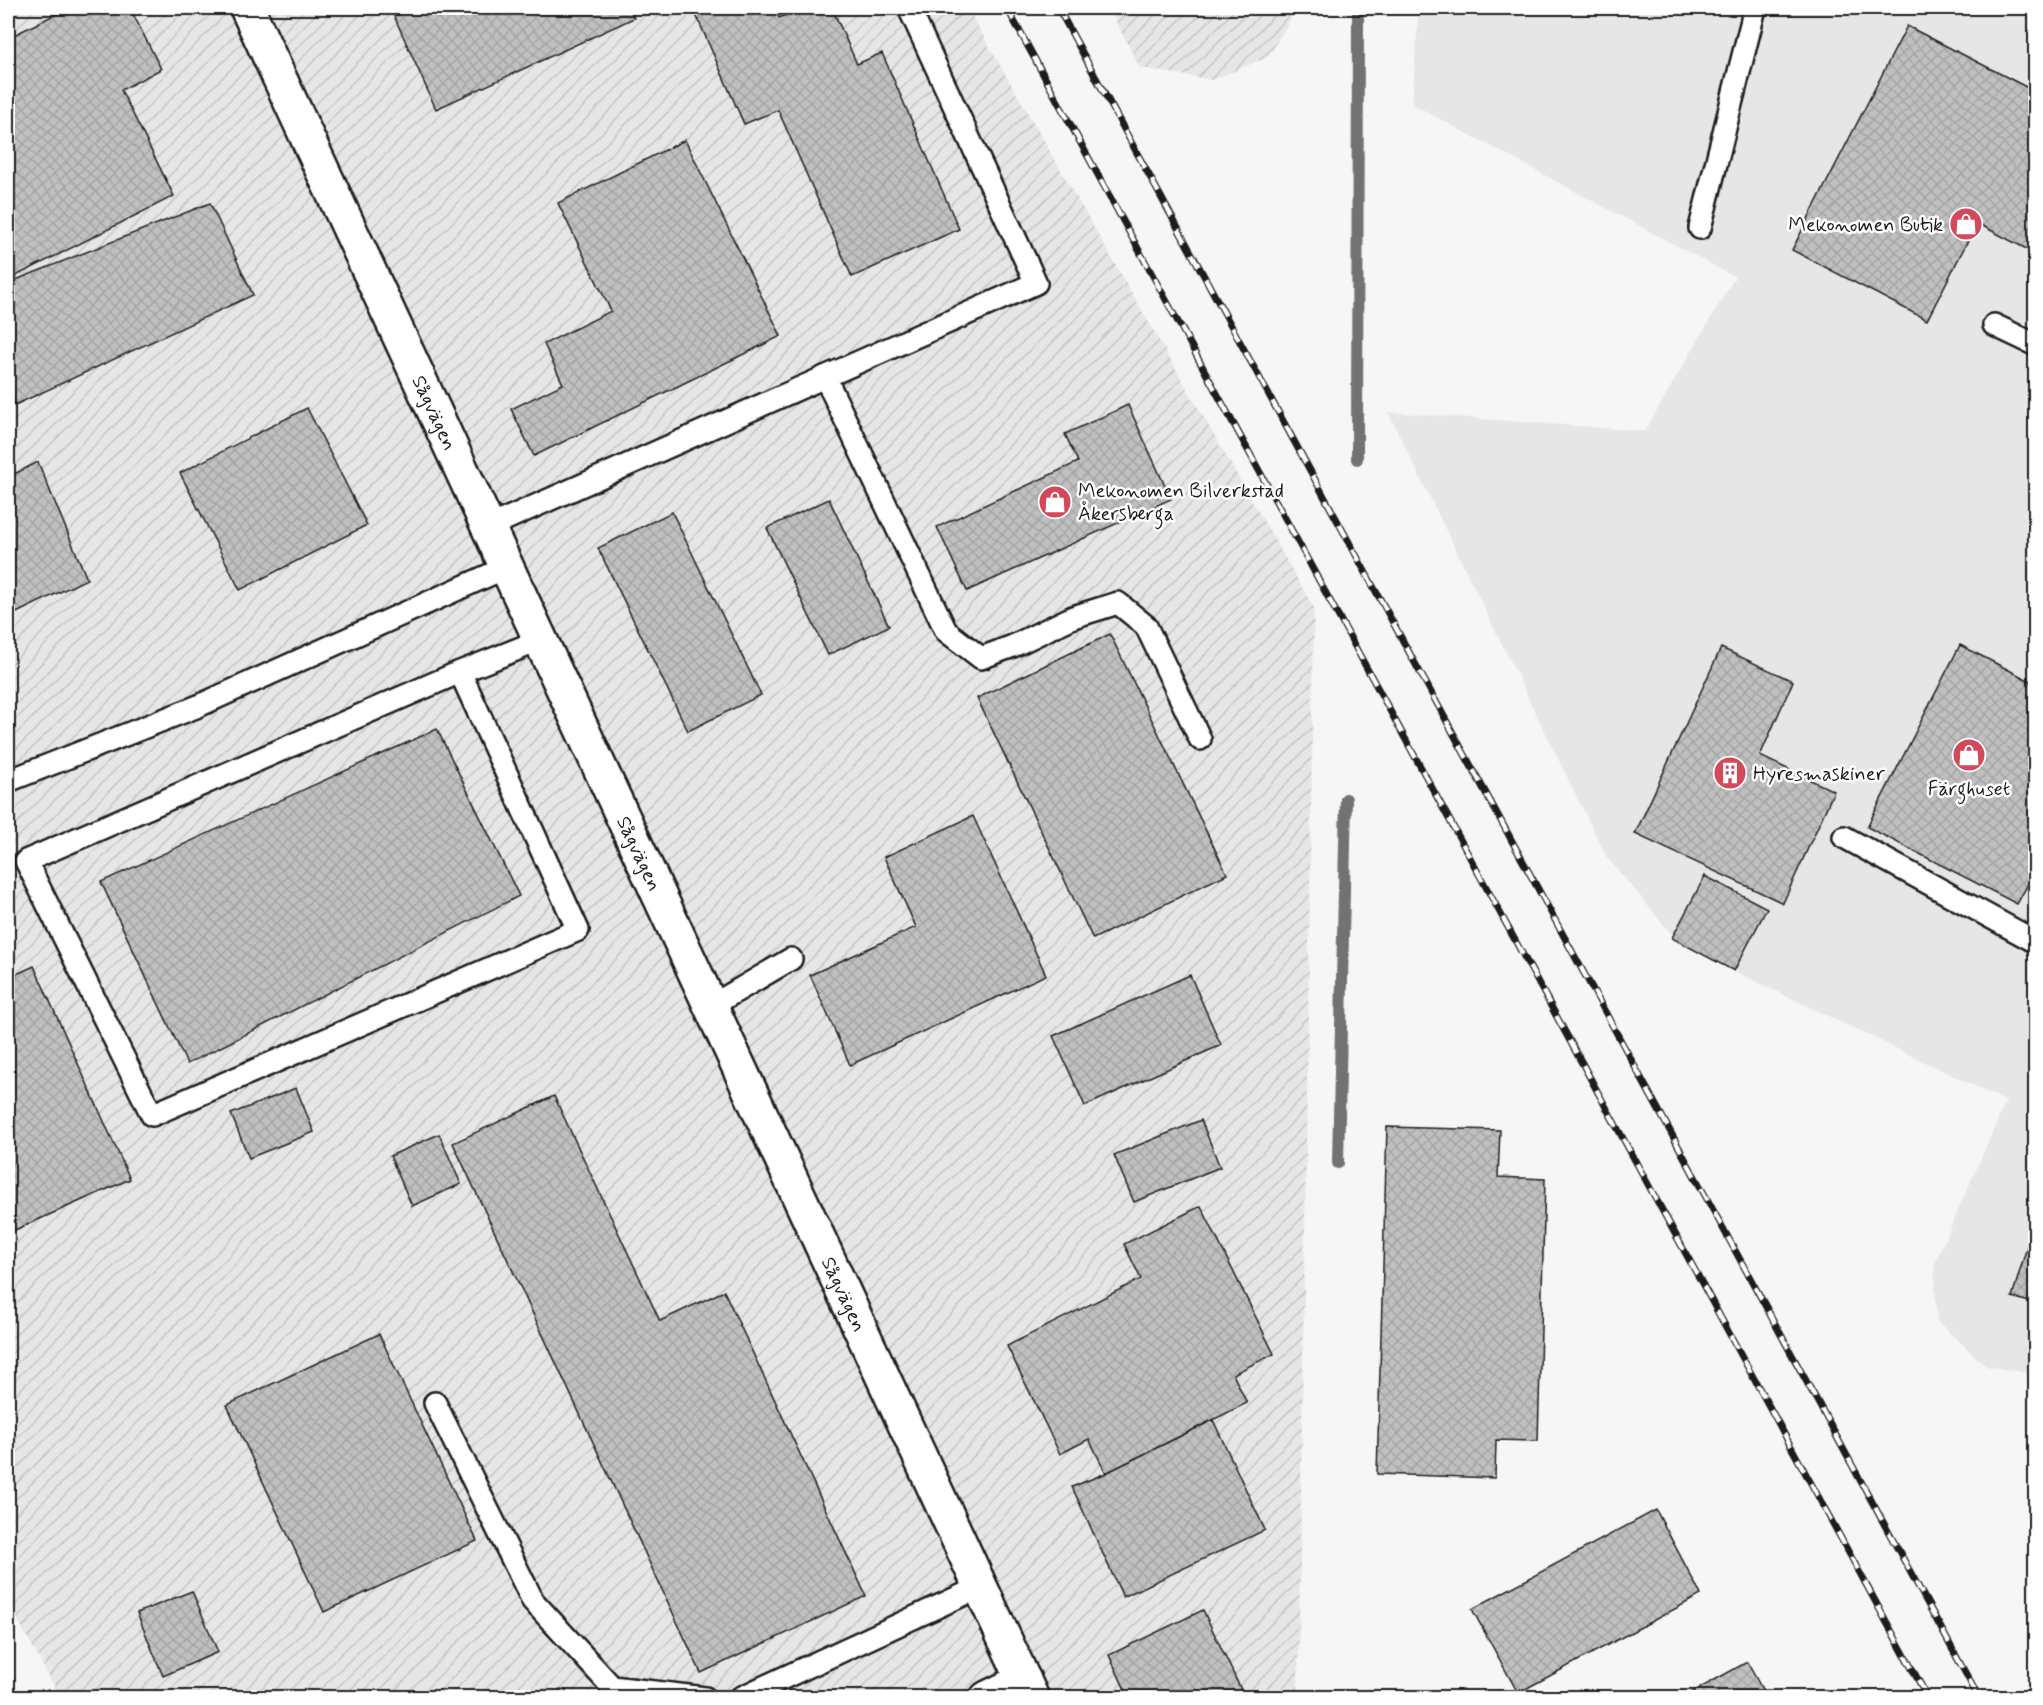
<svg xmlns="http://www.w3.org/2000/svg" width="2043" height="1705" viewBox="0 0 2043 1705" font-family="Mynerve,sans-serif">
	<defs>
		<pattern id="industrial-furrows" width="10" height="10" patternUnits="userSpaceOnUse" patternTransform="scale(1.5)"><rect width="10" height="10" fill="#e6e6e6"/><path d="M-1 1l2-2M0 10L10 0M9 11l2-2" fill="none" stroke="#c5c5c5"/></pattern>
		<pattern id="building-cross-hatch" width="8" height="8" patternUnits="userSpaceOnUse" patternTransform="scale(1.5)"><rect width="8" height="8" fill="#c0c0c0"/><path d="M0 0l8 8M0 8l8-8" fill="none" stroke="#a4a4a4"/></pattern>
	</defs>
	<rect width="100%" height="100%" fill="#f6f6f6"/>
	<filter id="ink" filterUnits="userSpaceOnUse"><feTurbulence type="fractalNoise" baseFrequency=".0167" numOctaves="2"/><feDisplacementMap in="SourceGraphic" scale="12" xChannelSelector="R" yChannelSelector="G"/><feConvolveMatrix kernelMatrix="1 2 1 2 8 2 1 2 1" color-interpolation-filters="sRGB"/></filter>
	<g filter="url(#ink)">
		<!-- built -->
		<polygon fill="#e6e6e6" points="1419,8 2035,8 2035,1374 1986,1366 1937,1321 1934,1265 2006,1101 1734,971 1675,938 1606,856 1388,412 1645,431 1735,277 1412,104"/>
		<!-- industrial -->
		<g fill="url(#industrial-furrows)">
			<polygon points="8,8 967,8 1314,608 1298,1697 60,1697 8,1602"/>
			<polygon points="1109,8 1293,8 1292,17 1268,57 1212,80 1140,68"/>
		</g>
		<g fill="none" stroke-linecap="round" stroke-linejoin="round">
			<!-- stream -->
			<g stroke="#727272" stroke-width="12">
				<polyline points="1357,459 1358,8"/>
				<polyline points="1338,1163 1346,799"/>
			</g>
		</g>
		<!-- building -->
		<g fill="url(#building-cross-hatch)" stroke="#1c1c1c" stroke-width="1.5">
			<polygon points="68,8 130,8 161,69 121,90 174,196 8,280 8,38"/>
			<polygon points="413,8 629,8 634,18 436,109 394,16"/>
			<polygon points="693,8 775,8 779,18 802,8 832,8 857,64 882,53 959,229 852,277 778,110 744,124"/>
			<polygon points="1907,26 2036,92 2036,254 1977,223 1927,320 1792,250"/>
			<polygon points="685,140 781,336 534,456 511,409 563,384 544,344 611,311 558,203"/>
			<polygon points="210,203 253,295 15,405 8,381 8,283"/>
			<polygon points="1128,405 1171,499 967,591 937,527 1078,462 1065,434"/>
			<polygon points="307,408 367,525 240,590 180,473"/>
			<polygon points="38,462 87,579 8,617 8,477"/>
			<polygon points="829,499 889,626 828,655 767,528"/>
			<polygon points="672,512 761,695 688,731 598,548"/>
			<polygon points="1110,634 1227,874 1093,939 977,698"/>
			<polygon points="1960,645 2036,684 2036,869 2017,904 1867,827"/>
			<polygon points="1721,648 1793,681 1760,756 1834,791 1783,903 1635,834"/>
			<polygon points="437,729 519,896 187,1064 101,882"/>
			<polygon points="973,816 1046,975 850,1065 810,975 916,927 884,857"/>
			<polygon points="1705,876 1767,908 1734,971 1672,938"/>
			<polygon points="34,966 130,1179 8,1233 8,978"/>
			<polygon points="1190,975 1221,1045 1085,1106 1053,1036"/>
			<polygon points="296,1088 314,1132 249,1158 231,1114"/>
			<polygon points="554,1096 660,1321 724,1291 866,1596 701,1673 453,1143"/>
			<polygon points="1201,1120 1220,1167 1134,1202 1114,1155"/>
			<polygon points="1387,1127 1500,1130 1498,1177 1545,1179 1538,1441 1496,1440 1495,1478 1377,1474"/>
			<polygon points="439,1134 461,1184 412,1206 390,1156"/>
			<polygon points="1201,1206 1274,1354 1233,1374 1247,1403 1106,1473 1089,1439 1060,1454 1007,1346 1141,1279 1124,1244"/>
			<polygon points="2035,1220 2036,1221 2036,1304 2012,1297"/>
			<polygon points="379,1334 477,1541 324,1612 227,1405"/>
			<polygon points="1213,1420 1265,1530 1123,1597 1072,1487 1106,1473"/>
			<polygon points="1656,1510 1701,1595 1518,1693 1472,1609"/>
			<polygon points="192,1591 218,1652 163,1676 137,1613"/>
			<polygon points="1203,1610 1245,1698 1129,1698 1109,1655"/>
			<polygon points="1747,1662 1767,1698 1682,1698"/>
		</g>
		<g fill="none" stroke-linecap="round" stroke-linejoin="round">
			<defs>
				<g id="lane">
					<polyline points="1700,228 1755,8"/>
					<polyline points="1994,325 2036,345"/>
					<polyline points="825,377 946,631 981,658 1013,646 1073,617 1118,603 1146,626 1200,739"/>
					<polyline points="488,527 1036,283 909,8"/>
					<polyline points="460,672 578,930 152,1115 26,861 460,672 541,640"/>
					<polyline points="8,781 196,707 507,567"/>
					<polyline points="1844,837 2036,942"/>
					<polyline points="711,1006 791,959"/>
					<polyline points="435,1403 533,1601 612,1687 705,1698"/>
					<polyline points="740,1698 980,1587"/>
				</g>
				<g id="street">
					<path id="s1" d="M247,8L1032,1698"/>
					<polyline points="987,1698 1024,1680"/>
				</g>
			</defs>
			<!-- lane casing -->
			<use href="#lane" stroke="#1c1c1c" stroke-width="26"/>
			<!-- street casing -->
			<use href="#street" stroke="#1c1c1c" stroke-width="38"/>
			<!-- lane -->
			<use href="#lane" stroke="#fff" stroke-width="21"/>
			<!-- street -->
			<use href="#street" stroke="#fff" stroke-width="33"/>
			<defs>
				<g id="rail">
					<polyline points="1007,8 1928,1698"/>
					<polyline points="1058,8 1979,1698"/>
				</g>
			</defs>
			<!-- rail casing -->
			<use href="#rail" stroke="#1c1c1c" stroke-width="7"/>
			<!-- rail -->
			<use href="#rail" stroke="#fff" stroke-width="4.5" stroke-dasharray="14" stroke-linecap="butt"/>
		</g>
	</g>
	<!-- icons -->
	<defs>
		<symbol id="shop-disc" viewBox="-11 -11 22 22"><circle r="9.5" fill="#d1495b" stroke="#fff"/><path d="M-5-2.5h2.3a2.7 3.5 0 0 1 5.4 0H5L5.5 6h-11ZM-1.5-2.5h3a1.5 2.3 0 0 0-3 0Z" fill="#fff"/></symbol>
		<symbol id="building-disc" viewBox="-11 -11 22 22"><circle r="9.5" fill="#d1495b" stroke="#fff"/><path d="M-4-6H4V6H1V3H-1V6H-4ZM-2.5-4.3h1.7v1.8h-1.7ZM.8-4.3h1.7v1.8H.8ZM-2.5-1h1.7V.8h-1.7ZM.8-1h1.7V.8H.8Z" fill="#fff"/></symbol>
	</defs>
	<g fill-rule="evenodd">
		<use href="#shop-disc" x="1947" y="205" width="38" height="38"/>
		<use href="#shop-disc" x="1036" y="483" width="38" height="38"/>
		<use href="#shop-disc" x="1950" y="736" width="38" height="38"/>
		<use href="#building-disc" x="1711" y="754" width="38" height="38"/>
	</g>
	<g text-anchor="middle" stroke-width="5" stroke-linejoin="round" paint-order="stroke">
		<!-- poi labels -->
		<g font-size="20" fill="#1c1c1c" stroke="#fff" text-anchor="start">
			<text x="1943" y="231" text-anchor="end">Mekonomen Butik</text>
			<text x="1078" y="497">Mekonomen Bilverkstad<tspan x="1078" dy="23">Åkersberga</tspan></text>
			<text x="1753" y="780">Hyresmaskiner</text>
			<text x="1969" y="795" text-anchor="middle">Färghuset</text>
		</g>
		<!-- street labels -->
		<g font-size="20" fill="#1c1c1c" stroke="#fff">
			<text dy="7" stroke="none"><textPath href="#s1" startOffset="446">Sågvägen</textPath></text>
			<text dy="7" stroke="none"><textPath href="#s1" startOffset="932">Sågvägen</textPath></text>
			<text dy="7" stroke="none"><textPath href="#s1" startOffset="1418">Sågvägen</textPath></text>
		</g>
	</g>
	<!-- margin -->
	<rect width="2043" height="1705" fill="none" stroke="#fff" stroke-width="30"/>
	<rect x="15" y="15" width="2013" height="1675" fill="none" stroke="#1c1c1c" stroke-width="2" filter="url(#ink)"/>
</svg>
